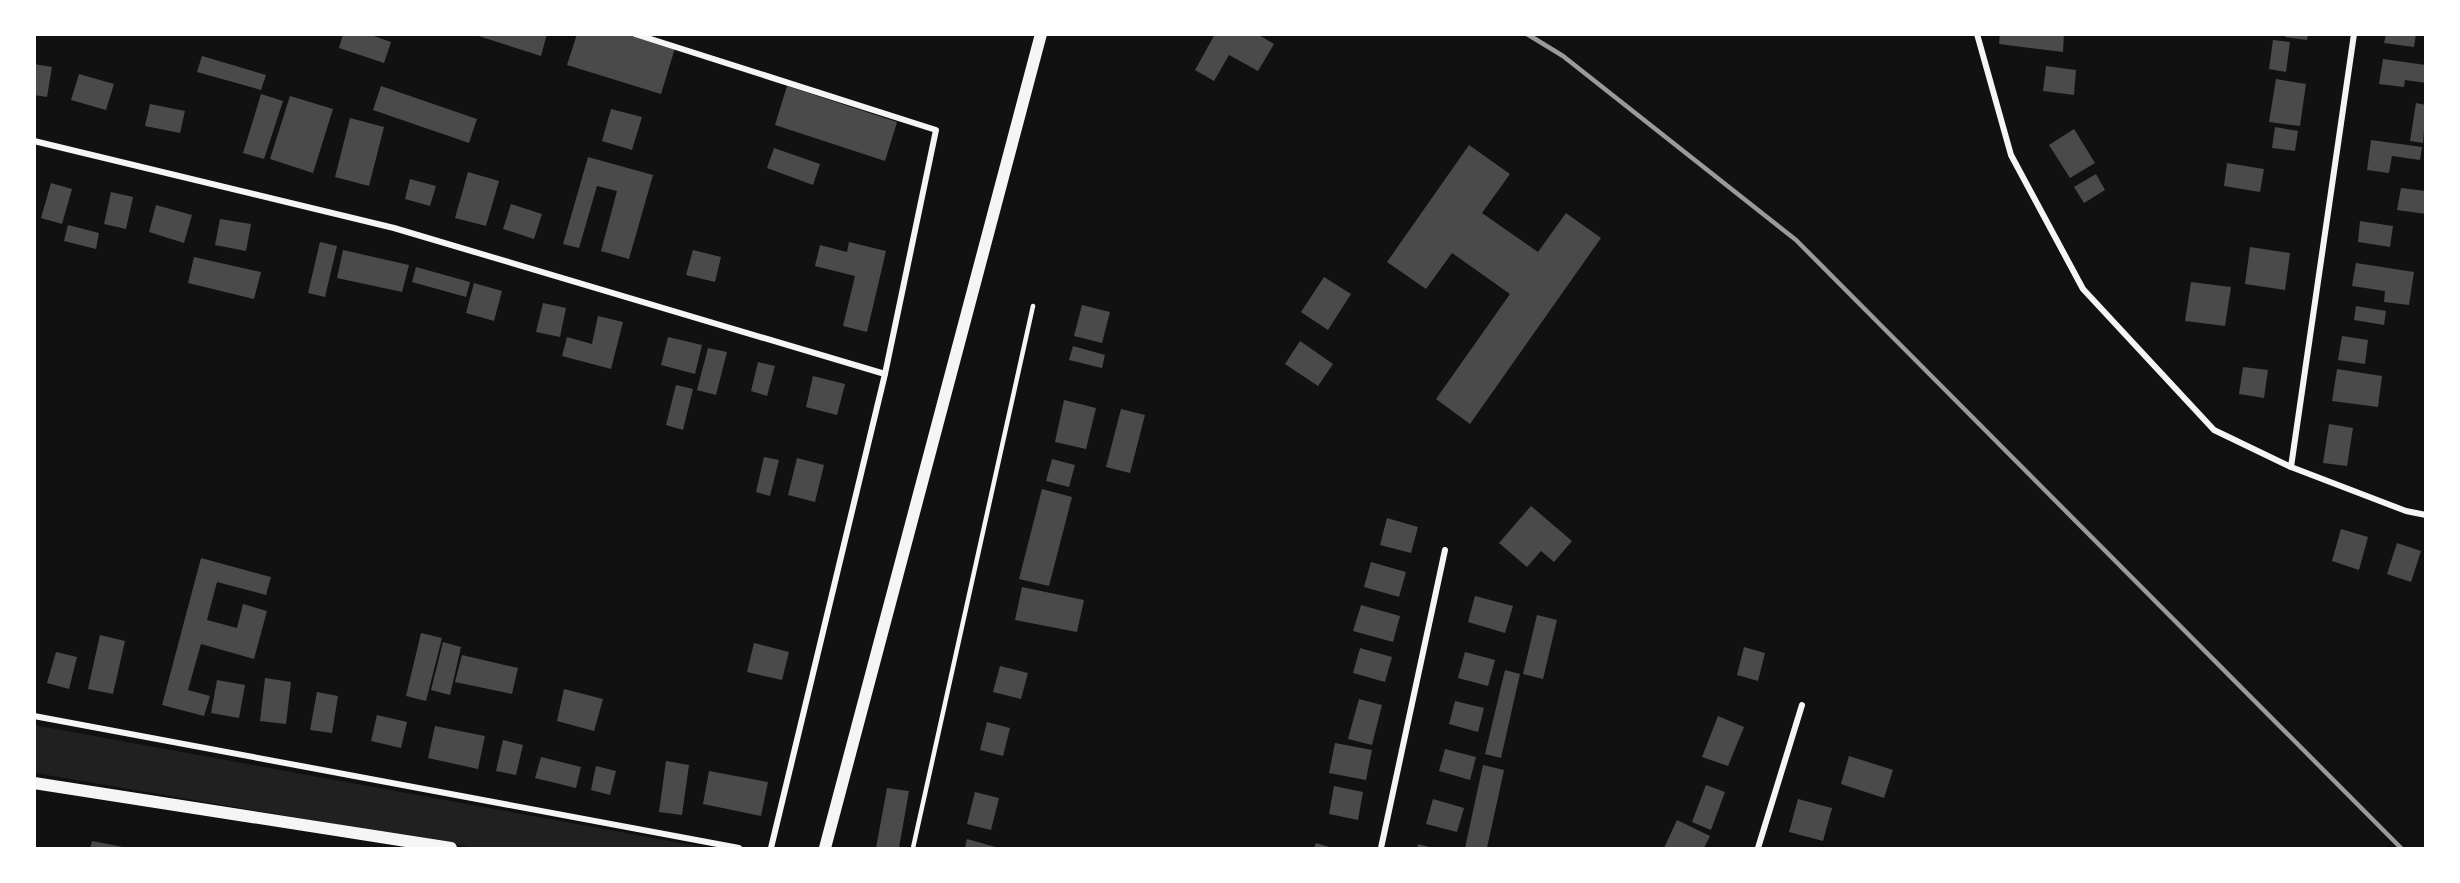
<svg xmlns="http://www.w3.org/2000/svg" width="2460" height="883" viewBox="0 0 2460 883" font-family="'Golos Text',sans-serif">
	<rect width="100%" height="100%" fill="#111"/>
	<!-- green -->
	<polygon fill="#202020" points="34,725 708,848 476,848 35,773"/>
	<!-- building -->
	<g fill="#4a4a4a">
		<polygon points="343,34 368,34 391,42 384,63 339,48"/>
		<polygon points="472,34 547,34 541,56"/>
		<polygon points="577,34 630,34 675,48 661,94 567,65"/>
		<polygon points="1215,34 1257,34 1274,44 1258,71 1229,55 1214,81 1195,70"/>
		<polygon points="2000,34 2064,34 2063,52 1999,44"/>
		<polygon points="2286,34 2308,34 2307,40 2285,37"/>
		<polygon points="2386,34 2416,34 2414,47 2384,43"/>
		<polygon points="2273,40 2290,42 2286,72 2269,69"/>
		<polygon points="202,56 266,75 261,90 197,72"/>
		<polygon points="2383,59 2426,65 2426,83 2405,80 2404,87 2379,84"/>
		<polygon points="34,64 52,67 47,97 34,95"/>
		<polygon points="2046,66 2076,70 2074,95 2043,91"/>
		<polygon points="79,74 114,84 106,110 71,100"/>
		<polygon points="2276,79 2306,84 2300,126 2269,122"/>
		<polygon points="381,86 477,119 469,143 373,110"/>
		<polygon points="787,86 897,122 885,161 775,125"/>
		<polygon points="261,94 283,101 264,159 243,153"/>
		<polygon points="290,96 333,109 313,173 270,159"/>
		<polygon points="2416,103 2426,105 2423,143 2410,141"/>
		<polygon points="150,104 185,111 180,133 145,126"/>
		<polygon points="611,109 642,117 632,150 602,141"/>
		<polygon points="350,118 384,127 369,186 335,177"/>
		<polygon points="2275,127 2298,131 2295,151 2272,148"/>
		<polygon points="2074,129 2095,163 2070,178 2049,145"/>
		<polygon points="2371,140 2422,147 2420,160 2392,156 2389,173 2367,170"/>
		<polygon points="1469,145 1510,174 1482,213 1538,252 1566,213 1601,238 1470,424 1436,399 1510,294 1452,253 1426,289 1387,262"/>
		<polygon points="774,148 820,164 813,185 767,168"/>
		<polygon points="588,157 653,175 629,259 601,251 617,191 597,186 579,248 563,244"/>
		<polygon points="2227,163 2264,169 2260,192 2224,186"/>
		<polygon points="468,172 499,181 486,226 455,218"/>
		<polygon points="2096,174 2105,190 2084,203 2074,187"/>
		<polygon points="410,179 436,186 430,206 405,199"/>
		<polygon points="51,183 72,189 62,224 41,218"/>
		<polygon points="2401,188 2426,191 2426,214 2397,210"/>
		<polygon points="111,192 133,197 126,229 104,224"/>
		<polygon points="511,204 542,214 534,239 503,229"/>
		<polygon points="156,205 192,215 184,243 149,232"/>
		<polygon points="220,219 251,224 246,251 215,245"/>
		<polygon points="2360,221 2393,226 2390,247 2358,242"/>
		<polygon points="68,225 99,233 96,249 64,241"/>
		<polygon points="320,242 337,246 325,297 308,293"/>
		<polygon points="849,242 886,251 867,332 843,326 855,276 815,266 820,245 847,252"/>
		<polygon points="2250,247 2290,253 2285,290 2245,284"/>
		<polygon points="343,250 409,265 402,292 337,278"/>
		<polygon points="693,250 721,257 715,282 686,275"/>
		<polygon points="194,257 261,272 254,299 188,283"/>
		<polygon points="2356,263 2414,272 2409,305 2384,302 2385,291 2352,286"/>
		<polygon points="416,267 470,282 466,297 412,282"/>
		<polygon points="1324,277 1351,294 1328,330 1301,312"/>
		<polygon points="2191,282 2231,287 2225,326 2185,321"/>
		<polygon points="474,283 502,291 494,321 466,313"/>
		<polygon points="543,303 566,308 560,337 536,332"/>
		<polygon points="1082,305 1110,312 1102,343 1074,336"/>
		<polygon points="2356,306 2386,311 2384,325 2354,320"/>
		<polygon points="598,316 623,322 611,369 562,356 567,337 592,344"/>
		<polygon points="2342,336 2368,340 2365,364 2338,360"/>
		<polygon points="668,337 702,345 695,374 661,365"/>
		<polygon points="1300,341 1333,364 1318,386 1285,364"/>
		<polygon points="1073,346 1105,355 1102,368 1069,360"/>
		<polygon points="708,348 727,352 716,395 697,390"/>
		<polygon points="758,362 775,366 767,396 751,391"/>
		<polygon points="2243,367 2268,370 2264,398 2239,394"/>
		<polygon points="2337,369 2382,376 2378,407 2332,401"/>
		<polygon points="813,376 845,384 837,415 806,407"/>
		<polygon points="676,385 693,389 683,430 666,425"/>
		<polygon points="1064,400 1096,408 1086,449 1055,442"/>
		<polygon points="1121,409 1145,415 1130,473 1106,467"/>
		<polygon points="2329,424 2353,428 2347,466 2323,463"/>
		<polygon points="764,457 779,460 770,496 756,492"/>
		<polygon points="797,458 824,465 815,502 788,495"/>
		<polygon points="1052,459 1075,465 1069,487 1046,481"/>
		<polygon points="1042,489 1072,497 1049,586 1019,579"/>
		<polygon points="1531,506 1572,541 1554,562 1541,551 1527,567 1499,543"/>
		<polygon points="1387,518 1418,527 1411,553 1380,545"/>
		<polygon points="2341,529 2368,537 2359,570 2332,561"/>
		<polygon points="2397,543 2421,551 2411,582 2387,574"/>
		<polygon points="201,558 271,577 266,595 217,582 207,620 237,628 243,604 267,611 254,659 201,644 188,690 210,696 204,716 162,705"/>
		<polygon points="1371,562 1406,572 1399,597 1364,587"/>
		<polygon points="1022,587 1084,600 1077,632 1015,620"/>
		<polygon points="1475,596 1513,606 1505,633 1468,622"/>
		<polygon points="1361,605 1400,616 1393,642 1353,631"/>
		<polygon points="1537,615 1557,620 1543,679 1523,674"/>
		<polygon points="421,633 442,638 426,701 406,696"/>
		<polygon points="100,635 125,641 113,694 88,689"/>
		<polygon points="443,642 461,647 450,695 431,690"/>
		<polygon points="754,643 789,652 782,680 747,672"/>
		<polygon points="1744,647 1765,653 1758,681 1737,675"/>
		<polygon points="1360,648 1392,657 1385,682 1353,673"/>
		<polygon points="56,652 77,657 69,689 47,683"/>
		<polygon points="1465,652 1495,660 1488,686 1458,678"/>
		<polygon points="462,655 518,668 512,694 455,682"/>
		<polygon points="1000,666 1028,673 1021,699 993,692"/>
		<polygon points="1505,670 1520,674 1501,758 1485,754"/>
		<polygon points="265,678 291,682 286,724 260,721"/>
		<polygon points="217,680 245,685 239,718 211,713"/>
		<polygon points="564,689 603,699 594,731 557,721"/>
		<polygon points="317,692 338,696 332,733 310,730"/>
		<polygon points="1359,699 1382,705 1372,745 1348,739"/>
		<polygon points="1455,701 1484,708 1478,732 1449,724"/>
		<polygon points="377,715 407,722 401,748 371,741"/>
		<polygon points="1718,716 1744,727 1728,766 1702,757"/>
		<polygon points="987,722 1010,728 1003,756 980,750"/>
		<polygon points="435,726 485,736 478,769 428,758"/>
		<polygon points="503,740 523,745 516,775 496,771"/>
		<polygon points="1335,743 1372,750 1366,780 1329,773"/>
		<polygon points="1445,749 1476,757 1470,780 1439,771"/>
		<polygon points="1849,756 1893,770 1884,798 1841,784"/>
		<polygon points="541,757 581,767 576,788 535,778"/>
		<polygon points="666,761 689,765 682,815 659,812"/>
		<polygon points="1483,765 1504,770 1487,848 1465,848"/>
		<polygon points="596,766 616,771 610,795 591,790"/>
		<polygon points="709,771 768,782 761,816 703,804"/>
		<polygon points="1706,785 1725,792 1711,830 1692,822"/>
		<polygon points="1334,786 1363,792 1358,820 1329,814"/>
		<polygon points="887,788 909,791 899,848 876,848"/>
		<polygon points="975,792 999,798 991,830 967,824"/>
		<polygon points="1433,799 1464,808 1457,832 1426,824"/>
		<polygon points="1798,799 1832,808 1823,841 1789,832"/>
		<polygon points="1677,820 1710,836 1704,848 1664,848"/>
		<polygon points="967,839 999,848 965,848"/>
		<polygon points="92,841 123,847 123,848 90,848"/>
		<polygon points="1316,843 1333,848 1314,848"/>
		<polygon points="1418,844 1433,848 1417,848"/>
	</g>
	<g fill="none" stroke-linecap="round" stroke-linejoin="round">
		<!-- service -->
		<polyline stroke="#f5f5f5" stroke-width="4.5" points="913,848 1033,306"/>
		<!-- minor -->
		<g stroke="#f5f5f5" stroke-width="6">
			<polyline points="635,34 936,130 885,374 771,848"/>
			<polyline points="1977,34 2011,155 2083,289 2214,430 2291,467 2406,511 2426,515"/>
			<polyline points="34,141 394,228 885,374"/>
			<polyline points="2291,467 2354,34"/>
			<polyline points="34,716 739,848"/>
			<polyline points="1381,848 1445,550"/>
			<polyline points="1758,848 1802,705"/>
		</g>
		<!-- secondary -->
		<g stroke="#f5f5f5" stroke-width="12">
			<polyline points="34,783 451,848"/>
			<polyline points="825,848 1041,34"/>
		</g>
		<!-- rail -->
		<polyline stroke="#9a9a9a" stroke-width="4.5" points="1527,34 1563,56 1796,240 2401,848"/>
	</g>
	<!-- border -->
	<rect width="2460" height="883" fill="none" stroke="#ffffff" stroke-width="72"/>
</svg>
